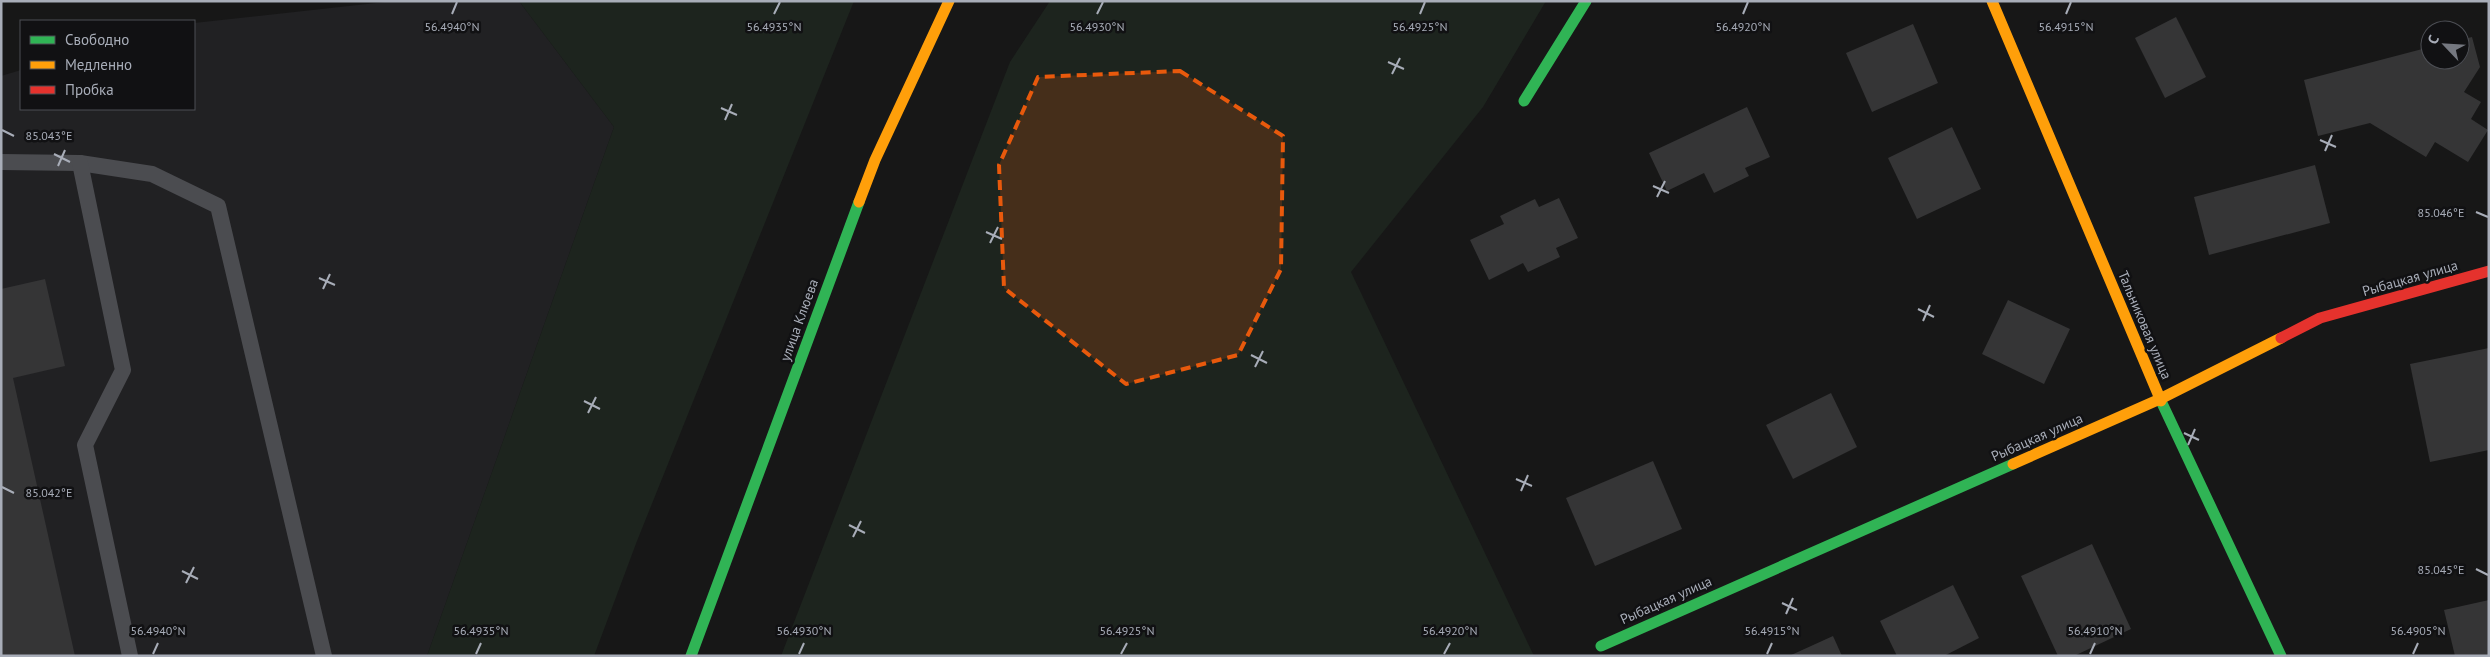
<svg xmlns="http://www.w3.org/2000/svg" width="2490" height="657" viewBox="0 0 2490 657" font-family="'PT Sans',sans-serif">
	<rect width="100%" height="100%" fill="#171717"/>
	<!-- built -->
	<polygon fill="#212123" points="394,1 519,1 614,127 427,656 1,656 1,76 21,70 21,109 194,109 194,23"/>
	<!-- green -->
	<g fill="#1d241e">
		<polygon points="519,1 854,1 637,541 594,656 427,656 614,127"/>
		<polygon points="1050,1 1546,1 1483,107 1351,272 1534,656 781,656 1010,62"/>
	</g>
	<!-- building -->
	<g fill="#353536">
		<polygon points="2176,17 2206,77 2165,98 2135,38"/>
		<polygon points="1913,24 1938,83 1872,112 1846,53"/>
		<polygon points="2472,37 2480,67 2464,92 2481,102 2471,119 2488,130 2468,162 2435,142 2426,157 2370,123 2318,136 2304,80 2430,47 2430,60 2460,60 2460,40"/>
		<polygon points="1747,107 1770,157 1745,168 1749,176 1714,193 1704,173 1667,191 1649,153"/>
		<polygon points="1952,127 1981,189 1917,219 1888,158"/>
		<polygon points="2315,165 2330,223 2209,255 2194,197"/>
		<polygon points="1559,198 1578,238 1556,248 1560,257 1528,272 1523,263 1489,280 1470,240 1504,224 1500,216 1535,199 1539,207"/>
		<polygon points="45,279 65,366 13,378 75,656 1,656 1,289"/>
		<polygon points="2008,300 2070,329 2044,384 1982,354"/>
		<polygon points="2489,348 2489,450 2430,462 2410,364"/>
		<polygon points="1831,393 1857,447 1793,479 1766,425"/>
		<polygon points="1653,461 1682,529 1595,566 1566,498"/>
		<polygon points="2092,544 2131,629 2074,656 2058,656 2021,576"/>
		<polygon points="1953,585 1979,638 1944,656 1897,656 1880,621"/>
		<polygon points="2489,600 2489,656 2455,656 2444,610"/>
		<polygon points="1833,636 1842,656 1789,656"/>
	</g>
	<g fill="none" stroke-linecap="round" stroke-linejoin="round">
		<!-- lane -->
		<g stroke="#4b4c50" stroke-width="16">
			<polyline points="1,162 80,163 152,174 218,206 324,656"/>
			<polyline points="80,163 123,370 85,445 130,656"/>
		</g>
		<!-- fast -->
		<g stroke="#30b455" stroke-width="11">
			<polyline points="1524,101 1586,1"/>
			<polyline points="2161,401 2281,656"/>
			<polyline points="1601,646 2013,464"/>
			<polyline points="691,656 859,202"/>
		</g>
		<!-- slow -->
		<g stroke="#ff9f0a" stroke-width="11">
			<polyline points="1992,1 2161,401"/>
			<polyline points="859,202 875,160 949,1"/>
			<polyline points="2013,464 2160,399 2281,338"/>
		</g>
		<!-- jam -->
		<polyline stroke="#e5322d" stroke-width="11" points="2281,338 2320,318 2489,271"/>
	</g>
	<!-- marked area -->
	<path fill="#e8590c" fill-opacity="0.2" stroke="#e8590c" stroke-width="4" stroke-dasharray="10 6" stroke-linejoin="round" d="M1180,71L1283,136L1281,269L1238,355L1126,384L1004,288L999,165L1038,77Z"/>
	<!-- ticks -->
	<path fill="none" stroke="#a8adb8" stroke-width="2" d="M452,14L457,2M774,14L780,2M1097,14L1103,2M1420,14L1425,2M1743,14L1748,2M2066,14L2071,2M1388,62L1404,69M1392,74L1400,58M721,108L737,115M725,120L732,104M2,130L14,136M2320,140L2336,147M2325,151L2332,135M54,154L70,162M58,166L65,150M1653,186L1669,193M1657,197L1665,181M2476,212L2488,217M986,232L1002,239M990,243L998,227M319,278L335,285M323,289L330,274M1918,309L1934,317M1923,321L1930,305M1251,355L1267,363M1255,367L1263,351M584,401L600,409M588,413L596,397M2184,433L2199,440M2188,445L2195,429M1516,479L1532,486M2,487L14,493M1521,491L1528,475M849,525L865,533M853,537L861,521M2476,569L2488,575M182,571L198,579M186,583L194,567M1782,603L1797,610M1786,614L1793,598M153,654L158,643M476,654L481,643M799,654L804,643M1121,654L1127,643M1444,654L1450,643M1767,654L1772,643M2090,654L2095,643M2413,654L2418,643"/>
	<g text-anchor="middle" stroke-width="5" stroke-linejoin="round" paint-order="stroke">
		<!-- street labels -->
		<g font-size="14" fill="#a8adb8" stroke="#111113">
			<text transform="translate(2410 278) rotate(-16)" y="5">Рыбацкая улица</text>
			<text transform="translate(799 320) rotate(-70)" y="5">улица Клюева</text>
			<text transform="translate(2145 325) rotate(67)" y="5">Тальниковая улица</text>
			<text transform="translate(2037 437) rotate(-24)" y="5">Рыбацкая улица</text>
			<text transform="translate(1666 600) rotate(-24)" y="5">Рыбацкая улица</text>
		</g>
	</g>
	<g font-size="12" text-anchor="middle" fill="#a8adb8" stroke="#111113" stroke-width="5" stroke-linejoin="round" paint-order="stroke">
		<text x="452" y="31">56.4940°N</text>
		<text x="774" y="31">56.4935°N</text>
		<text x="1097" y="31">56.4930°N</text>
		<text x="1420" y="31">56.4925°N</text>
		<text x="1743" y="31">56.4920°N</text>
		<text x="2066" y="31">56.4915°N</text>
		<text x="49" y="140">85.043°E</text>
		<text x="2441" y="217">85.046°E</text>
		<text x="49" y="497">85.042°E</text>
		<text x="2441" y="574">85.045°E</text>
		<text x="158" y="635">56.4940°N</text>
		<text x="481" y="635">56.4935°N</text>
		<text x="804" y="635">56.4930°N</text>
		<text x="1127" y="635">56.4925°N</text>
		<text x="1450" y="635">56.4920°N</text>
		<text x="1772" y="635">56.4915°N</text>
		<text x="2095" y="635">56.4910°N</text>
		<text x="2418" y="635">56.4905°N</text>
	</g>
	<!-- border -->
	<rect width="2490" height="657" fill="none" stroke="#a8adb8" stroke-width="5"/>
	<!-- legend -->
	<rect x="20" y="20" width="175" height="90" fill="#111113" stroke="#4d4f55"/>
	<rect x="30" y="36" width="25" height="8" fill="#30b455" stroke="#4d4f55"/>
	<text x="65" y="45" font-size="15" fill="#a8adb8">Свободно</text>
	<rect x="30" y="61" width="25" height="8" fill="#ff9f0a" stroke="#4d4f55"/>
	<text x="65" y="70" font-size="15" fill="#a8adb8">Медленно</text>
	<rect x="30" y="86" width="25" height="8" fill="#e5322d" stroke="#4d4f55"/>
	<text x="65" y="95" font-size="15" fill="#a8adb8">Пробка</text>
	<!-- north arrow -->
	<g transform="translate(2445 45) rotate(295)"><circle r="24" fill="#111113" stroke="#4d4f55"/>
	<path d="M0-4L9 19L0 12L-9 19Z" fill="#757880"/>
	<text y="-8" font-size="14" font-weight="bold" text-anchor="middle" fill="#a8adb8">С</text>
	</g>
</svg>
